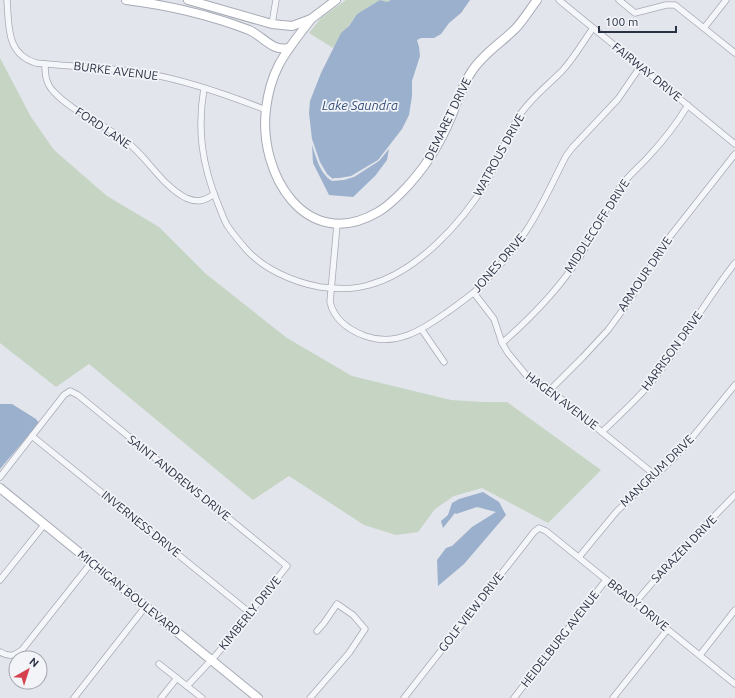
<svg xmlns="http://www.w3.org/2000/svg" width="735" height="698" viewBox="0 0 735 698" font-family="Ubuntu,sans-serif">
	<rect width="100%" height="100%" fill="#e2e5eb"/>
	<!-- green -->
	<g fill="#c6d5c3">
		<polygon points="346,0 391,0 387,2 380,0 357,14 333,48 309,33 321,18"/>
		<polygon points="0,58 31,117 54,150 107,196 159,227 206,274 287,338 352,376 451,400 484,402 507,402 601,470 548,523 482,488 454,496 435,509 418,532 396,535 364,525 289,476 253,500 89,364 56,387 0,343"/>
	</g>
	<!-- water -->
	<g fill="#9bb0cc">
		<polygon points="380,0 387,2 391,0 470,0 461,13 449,23 441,34 434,38 421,38 417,40 419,47 420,56 412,81 412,96 409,115 402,129 378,160 351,176 339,178 334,178 333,179 327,174 320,162 312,139 309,113 310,101 321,73 341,33 349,26 357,14"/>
		<path d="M312,145C316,157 320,174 332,181L344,180L354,177L379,161L389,149L387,160L375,176L353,197L329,195L313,163Z"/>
		<polygon points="0,404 12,404 36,419 39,423 0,469"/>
		<polygon points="483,492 499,502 506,515 464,564 438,586 437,560 446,548 452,546 472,527 496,512 477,507 456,514 455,513 443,528 441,521 448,515 452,503 459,499"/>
	</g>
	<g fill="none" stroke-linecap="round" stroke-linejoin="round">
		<defs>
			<g id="street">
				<path d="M7,0C9,26 6,54 36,63C74,67 111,67 149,74C189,81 228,95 266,110"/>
				<polyline points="559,0 735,144"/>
				<polyline points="619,0 635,13 666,5 675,5 735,53"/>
				<polyline points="272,24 276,0"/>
				<polyline points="704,28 726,0"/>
				<path d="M45,64C45,75 46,84 54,92C75,114 103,123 127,142C148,158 161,185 186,198C197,203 205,201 214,194"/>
				<path d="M204,88C197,130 202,165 218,204C221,211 223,218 227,225C232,233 239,241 245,248C263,269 293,282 320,287C336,289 353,290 369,285C417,272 462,223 487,181C499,160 506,136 519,116C531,98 547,86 562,71C574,58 583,42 593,28"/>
				<path d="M337,225L330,302C334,319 349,330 365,336C396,347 422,330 446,313C455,307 464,300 473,293C490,279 513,250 526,231C542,207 553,181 566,156L572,148L618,99L640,67"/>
				<polyline points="474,293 494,319 502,343 508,353 527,376 550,390 655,475"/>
				<polyline points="422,330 444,362"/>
				<path d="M502,343C532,317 559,289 581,255C595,233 605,208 620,187C629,175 640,166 649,156C664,140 677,123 688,105"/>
				<polyline points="550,390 583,357 608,330 627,304 668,239 735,154"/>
				<path d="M602,432C619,416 635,401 650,384C681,346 704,302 735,263"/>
				<polyline points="32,436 250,613"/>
				<polyline points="0,477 64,395 70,391 78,395 287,566 217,654 187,686"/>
				<polyline points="579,557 617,511 671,461 686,445 735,385"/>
				<polyline points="0,580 44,525"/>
				<polyline points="635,603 676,555 735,495"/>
				<path d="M0,652C9,657 14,656 22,650L91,563"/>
				<polyline points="700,655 735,610"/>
				<polyline points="159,664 202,698"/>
				<polyline points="74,698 146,606"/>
				<polyline points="161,698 177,678"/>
				<polyline points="310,698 349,653 365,629 353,615 337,604 324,623 317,631"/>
				<polyline points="404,698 534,532 539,528 546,531 735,684"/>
				<polyline points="514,698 606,580"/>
				<polyline points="613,698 667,630"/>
			</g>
			<g id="secondary">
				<path d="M126,0C167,5 210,15 249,30C263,36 272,52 289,48"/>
				<polyline points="188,0 272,24 292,26 311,19 336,0"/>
				<path d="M311,19C287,51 271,67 266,109C258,174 306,254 378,212C387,207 394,200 401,193C424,170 440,145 452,115C458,100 462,85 472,71C483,54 501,43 515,29C523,21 530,9 537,0"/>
				<polyline points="0,488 258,698"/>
			</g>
		</defs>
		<!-- street casing -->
		<use href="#street" stroke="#a7abb6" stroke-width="7"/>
		<!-- secondary casing -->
		<use href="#secondary" stroke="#a7abb6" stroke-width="10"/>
		<!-- street -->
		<use href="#street" stroke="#f5f6f9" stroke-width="5.5"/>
		<!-- secondary -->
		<use href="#secondary" stroke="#fff" stroke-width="8"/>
	</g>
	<g text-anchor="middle" stroke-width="3.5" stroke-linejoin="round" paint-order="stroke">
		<!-- street labels -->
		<g font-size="12" fill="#293144" stroke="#f2f4f8">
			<text transform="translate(116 71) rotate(7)" y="4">BURKE AVENUE</text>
			<text transform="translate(647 72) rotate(39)" y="4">FAIRWAY DRIVE</text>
			<text transform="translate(448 119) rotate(-64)" y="4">DEMARET DRIVE</text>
			<text transform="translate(103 128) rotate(34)" y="4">FORD LANE</text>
			<text transform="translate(499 155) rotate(-61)" y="4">WATROUS DRIVE</text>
			<text transform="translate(597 226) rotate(-57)" y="4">MIDDLECOFF DRIVE</text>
			<text transform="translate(499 263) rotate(-49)" y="4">JONES DRIVE</text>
			<text transform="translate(645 274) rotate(-56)" y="4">ARMOUR DRIVE</text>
			<text transform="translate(672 351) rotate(-54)" y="4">HARRISON DRIVE</text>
			<text transform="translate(562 401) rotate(37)" y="4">HAGEN AVENUE</text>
			<text transform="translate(657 471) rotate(-44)" y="4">MANGRUM DRIVE</text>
			<text transform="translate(179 478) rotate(39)" y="4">SAINT ANDREWS DRIVE</text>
			<text transform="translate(141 524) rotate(39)" y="4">INVERNESS DRIVE</text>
			<text transform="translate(684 549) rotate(-46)" y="4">SARAZEN DRIVE</text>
			<text transform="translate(129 593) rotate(39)" y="4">MICHIGAN BOULEVARD</text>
			<text transform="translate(638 605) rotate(39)" y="4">BRADY DRIVE</text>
			<text transform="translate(471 612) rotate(-52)" y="4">GOLF VIEW DRIVE</text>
			<text transform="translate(250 613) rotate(-51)" y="4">KIMBERLY DRIVE</text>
			<text transform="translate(560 639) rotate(-52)" y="4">HEIDELBURG AVENUE</text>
		</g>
		<!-- water labels -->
		<g font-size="13" font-style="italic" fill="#314d7a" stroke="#f2f4f8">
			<text x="360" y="110">Lake Saundra</text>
		</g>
	</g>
	<!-- north arrow -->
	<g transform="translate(28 670) rotate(39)"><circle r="19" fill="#f2f4f8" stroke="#a2a6b0"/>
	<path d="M0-3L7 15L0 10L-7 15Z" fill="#d5424e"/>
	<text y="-6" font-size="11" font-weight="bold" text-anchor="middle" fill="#293144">N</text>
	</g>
	<!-- scale -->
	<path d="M599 26v6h77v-6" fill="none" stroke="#293144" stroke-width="2"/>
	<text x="605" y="26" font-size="12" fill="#293144" stroke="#f2f4f8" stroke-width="3" paint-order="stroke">100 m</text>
</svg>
